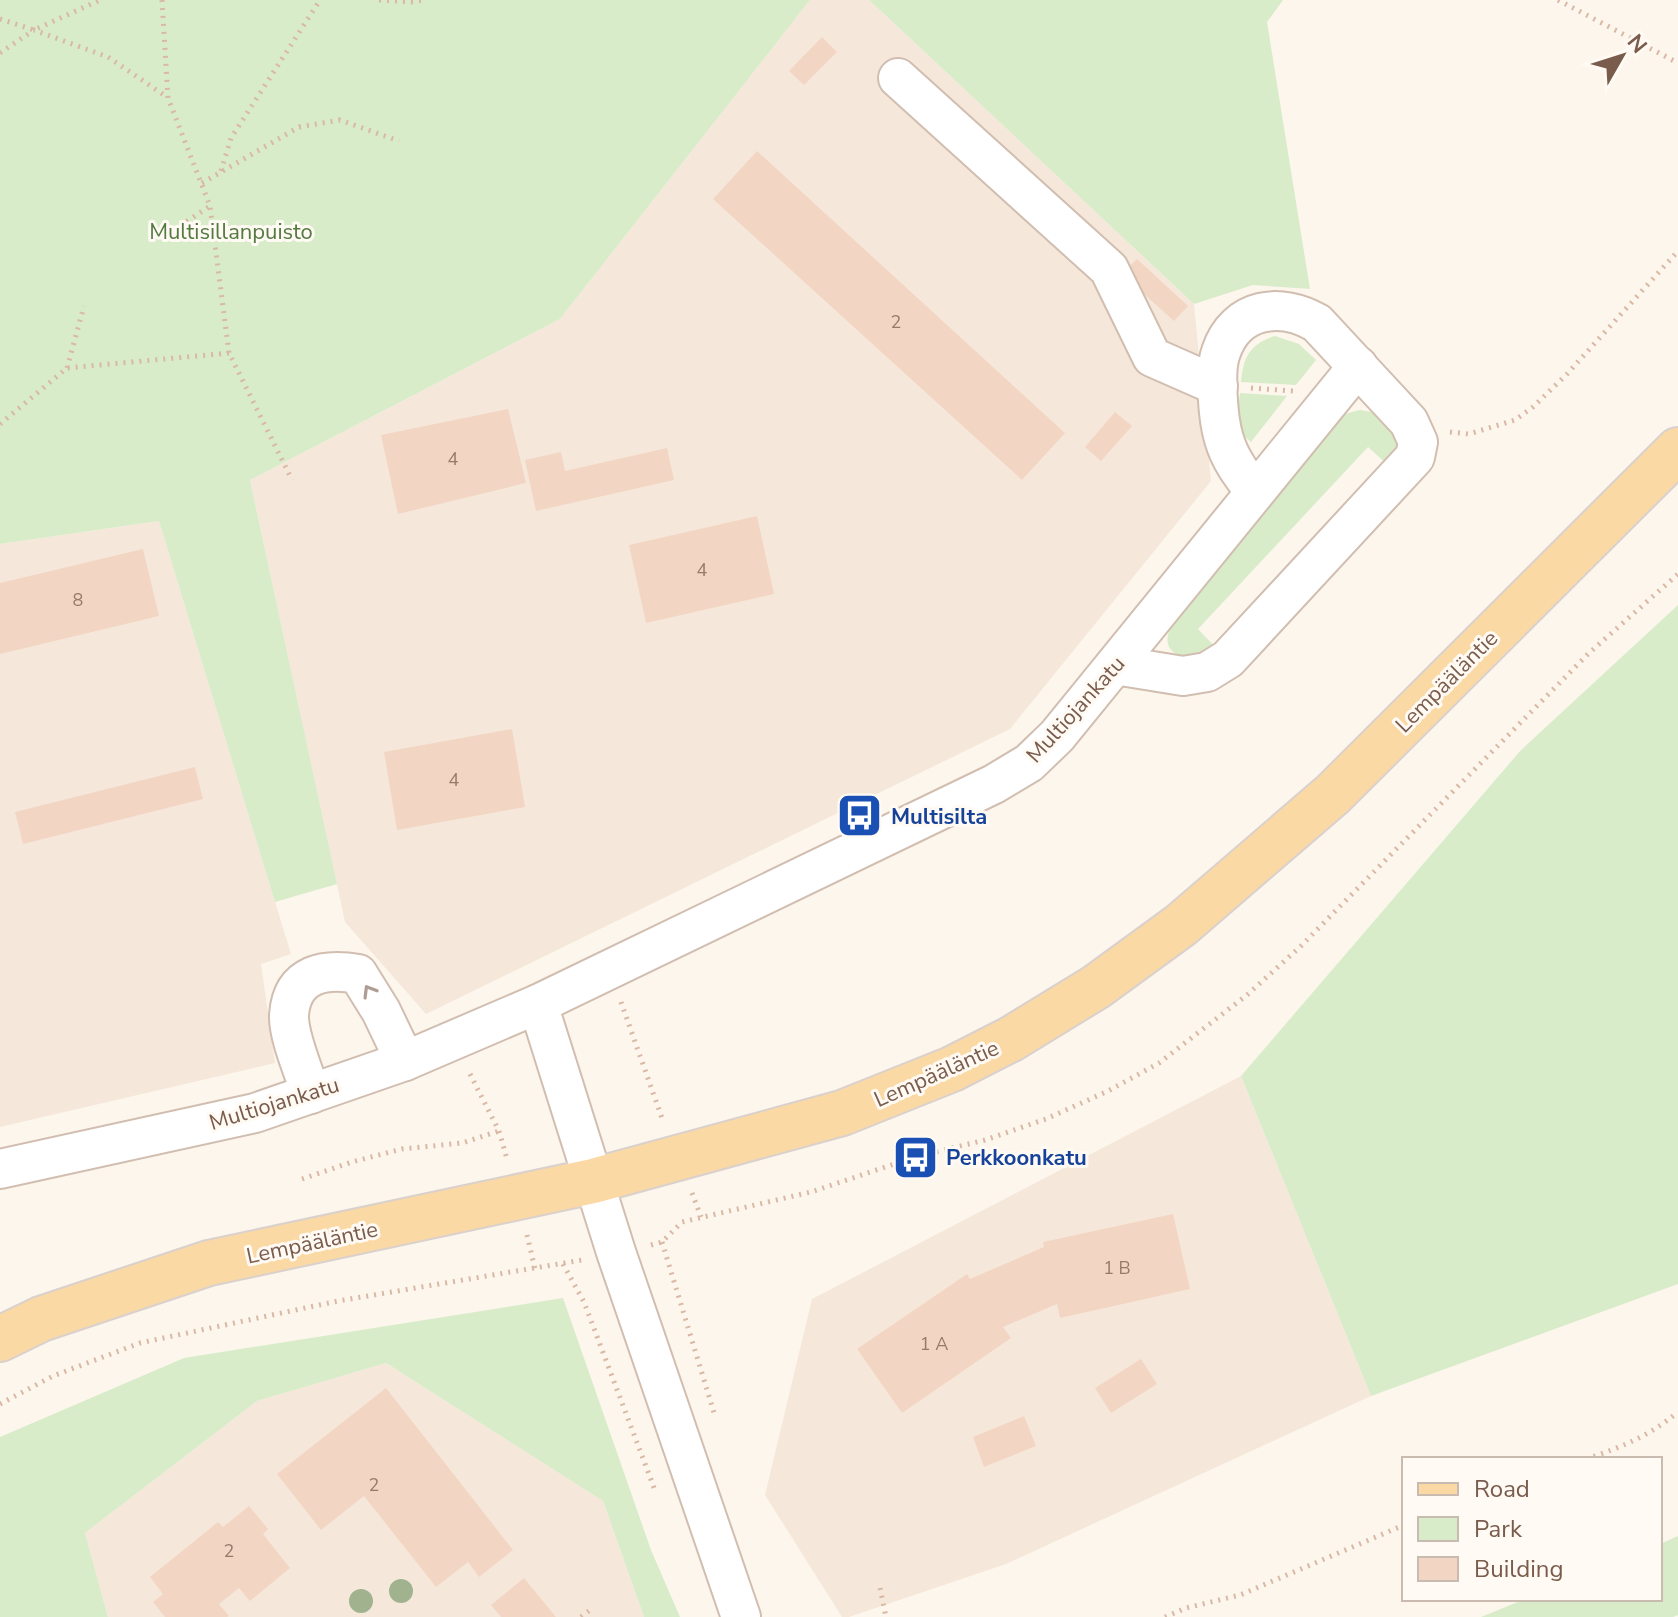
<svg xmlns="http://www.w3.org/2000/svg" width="1678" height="1617" viewBox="0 0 1678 1617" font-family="'Nunito Sans',sans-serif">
	<rect width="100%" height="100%" fill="#fdf6ec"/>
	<!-- residential -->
	<g fill="#f5e8da">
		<polygon points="810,0 869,0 1194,304 1211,481 1010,729 426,1014 345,922 250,480 560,319"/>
		<polygon points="159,521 291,954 261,964 275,1063 0,1127 0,544"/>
		<polygon points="1241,1076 1371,1396 1006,1564 849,1617 842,1617 765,1495 812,1299"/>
		<polygon points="386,1363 603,1501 644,1617 108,1617 85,1533 257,1401"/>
	</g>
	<!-- green -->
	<g fill="#d8ecc9">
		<polygon points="0,0 810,0 560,319 250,480 337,884 275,902 159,521 0,544"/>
		<polygon points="869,0 1283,0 1267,22 1310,289 1253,285 1194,304"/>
		<path d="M1275,336L1299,344L1316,360L1296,385L1241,382C1243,357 1250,344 1275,336Z"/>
		<polygon points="1240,393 1287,396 1251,442 1239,432 1237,419"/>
		<path d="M1360,410L1378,413C1395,434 1402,440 1390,467L1368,447L1198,629L1217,649L1186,659C1171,653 1163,646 1170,629L1337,420L1348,413Z"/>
		<polygon points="1678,605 1678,1284 1371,1396 1241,1076 1521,750"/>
		<polygon points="563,1298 651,1550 680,1617 644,1617 603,1501 386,1363 257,1401 85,1533 108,1617 0,1617 0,1437 184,1358"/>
		<polygon points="1678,1536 1678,1615 1673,1617 1481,1617 1525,1599 1660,1599 1660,1544"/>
	</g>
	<!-- building -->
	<g fill="#f3d5c3">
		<polygon points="822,37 837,52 804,85 789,71"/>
		<polygon points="757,151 1065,433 1022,480 713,199"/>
		<polygon points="1137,259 1188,306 1174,321 1122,274"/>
		<polygon points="508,409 526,483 398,514 381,435"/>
		<polygon points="1115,412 1132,426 1101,461 1085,447"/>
		<polygon points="667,448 674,480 536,511 525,460 561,452 565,471"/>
		<polygon points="757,516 774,594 646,623 629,545"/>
		<polygon points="143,549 159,616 0,654 0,583"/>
		<polygon points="512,729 525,807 397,830 384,752"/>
		<polygon points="195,767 203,799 23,844 15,812"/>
		<polygon points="1173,1214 1190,1289 1060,1318 1057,1304 1003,1327 1011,1338 902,1413 857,1349 967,1274 970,1279 1044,1247 1043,1242"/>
		<polygon points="1141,1359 1157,1384 1111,1413 1095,1388"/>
		<polygon points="386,1388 513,1550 479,1577 468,1562 436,1587 364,1496 321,1530 277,1474"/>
		<polygon points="1024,1416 1036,1446 984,1467 973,1437"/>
		<polygon points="249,1506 268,1529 263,1534 290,1568 250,1601 239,1588 219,1604 229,1616 227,1617 165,1617 153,1602 163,1594 150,1577 218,1522 223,1527"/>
		<polygon points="524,1578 556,1617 501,1617 491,1605"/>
	</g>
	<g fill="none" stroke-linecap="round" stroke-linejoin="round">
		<defs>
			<g id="minor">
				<polyline points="898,78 1109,269 1152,357 1218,386"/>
				<path d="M1115,665L1183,676L1207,672L1228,659L1415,457L1418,442L1409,422L1317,323C1281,302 1236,307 1221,352C1214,370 1218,420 1224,439C1230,460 1242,475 1255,492"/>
				<polyline points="538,1004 616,1252 741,1617"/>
				<path d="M311,1094C304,1072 288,1036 289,1015C292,973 325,968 358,974L381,1011L405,1061"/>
				<polyline points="0,1169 255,1113 405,1061 538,1004 994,784 1029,763 1057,736 1358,366"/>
			</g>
			<polyline id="major" points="0,1339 41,1319 209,1263 593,1181 842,1113 952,1069 1011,1039 1096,987 1181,925 1333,794 1678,450"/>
		</defs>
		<!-- minor casing -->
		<use href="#minor" stroke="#d1beb0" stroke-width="42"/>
		<!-- major casing -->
		<use href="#major" stroke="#dad1cd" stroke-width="48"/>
		<!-- path -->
		<g stroke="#d9b8a5" stroke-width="5" stroke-dasharray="2 6" stroke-linecap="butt">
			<polyline points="162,0 168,98 210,206 229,353 292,480"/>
			<polyline points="379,0 413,2 422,0"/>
			<polyline points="1558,0 1678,63"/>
			<polyline points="0,19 34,30 100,0"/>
			<polyline points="0,53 34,30 108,57 167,97"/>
			<polyline points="221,171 231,138 320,0"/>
			<polyline points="202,183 299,127 340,120 399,141"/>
			<polyline points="180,226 210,206"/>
			<polyline points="67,368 84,306"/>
			<polyline points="1251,388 1293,391"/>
			<polyline points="0,424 67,368 229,353"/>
			<polyline points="1450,432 1469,434 1515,420 1533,407 1567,374 1678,251"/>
			<polyline points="621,1002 663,1121"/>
			<polyline points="470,1074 499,1131 507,1159"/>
			<polyline points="302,1179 352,1162 402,1149 462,1143 499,1131"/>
			<polyline points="692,1193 701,1217"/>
			<polyline points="527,1235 535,1269"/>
			<polyline points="662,1242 715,1416"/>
			<polyline points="651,1245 662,1242 682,1222 811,1192 915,1157 985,1140 1046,1119 1108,1091 1159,1063 1247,995 1301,946 1588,654 1678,574"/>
			<polyline points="563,1264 584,1302 656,1493"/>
			<polyline points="0,1404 53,1376 140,1343 338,1301 582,1260"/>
			<path d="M1586,1459C1622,1447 1649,1436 1678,1412"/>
			<polyline points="880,1588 886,1617"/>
			<polyline points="581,1617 590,1610"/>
			<polyline points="1165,1617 1186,1608 1240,1595 1404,1525"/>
		</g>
		<!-- minor -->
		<use href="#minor" stroke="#fff" stroke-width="38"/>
		<!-- major -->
		<use href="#major" stroke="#fbd9a5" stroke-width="44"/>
	</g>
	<!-- trees -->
	<g fill="#a0b28e">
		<circle cx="401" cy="1591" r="12"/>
		<circle cx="361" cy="1601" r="12"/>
	</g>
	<!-- one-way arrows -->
	<defs><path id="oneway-chevron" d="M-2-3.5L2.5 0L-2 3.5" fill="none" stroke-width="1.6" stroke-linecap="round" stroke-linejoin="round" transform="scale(2)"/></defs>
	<use stroke="#af9d94" href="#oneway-chevron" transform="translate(369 991) rotate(-121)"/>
	<!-- icons -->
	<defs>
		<symbol id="bus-square" viewBox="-11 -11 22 22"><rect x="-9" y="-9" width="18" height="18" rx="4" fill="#1a4fb4" stroke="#fffaf3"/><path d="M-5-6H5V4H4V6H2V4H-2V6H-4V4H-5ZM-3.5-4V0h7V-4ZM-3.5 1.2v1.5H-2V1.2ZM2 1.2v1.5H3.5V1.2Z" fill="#fff"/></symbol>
	</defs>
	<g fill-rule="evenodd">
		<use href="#bus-square" x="834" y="790" width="51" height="51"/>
		<use href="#bus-square" x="890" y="1132" width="51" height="51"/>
	</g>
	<g text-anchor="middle" stroke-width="6" stroke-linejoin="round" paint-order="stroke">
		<!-- number labels -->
		<g font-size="18" fill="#987a6a">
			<text x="896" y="328">2</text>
			<text x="453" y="465">4</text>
			<text x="702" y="576">4</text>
			<text x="78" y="606">8</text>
			<text x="454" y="786">4</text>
			<text x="1117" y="1274">1 B</text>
			<text x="934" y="1350">1 A</text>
			<text x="374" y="1491">2</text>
			<text x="229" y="1557">2</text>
		</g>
		<!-- park labels -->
		<g font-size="22" fill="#537a41" stroke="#fffaf3">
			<text x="231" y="239">Multisillanpuisto</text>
		</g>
		<!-- street labels -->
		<g font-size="22" fill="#7a5c4d" stroke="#fffaf3">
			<text transform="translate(1446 681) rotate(-45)" y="8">Lempääläntie</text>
			<text transform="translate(1075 709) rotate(-48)" y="8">Multiojankatu</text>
			<text transform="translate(936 1073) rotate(-24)" y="8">Lempääläntie</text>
			<text transform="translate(274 1103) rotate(-17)" y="8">Multiojankatu</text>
			<text transform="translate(312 1242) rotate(-12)" y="8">Lempääläntie</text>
		</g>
		<!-- transit labels -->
		<g font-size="22" font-weight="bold" fill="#164399" stroke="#fffaf3" text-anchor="start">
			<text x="891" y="824">Multisilta</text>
			<text x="946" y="1165">Perkkoonkatu</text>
		</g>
	</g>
	<!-- legend -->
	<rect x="1402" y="1457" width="260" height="144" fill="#fffaf3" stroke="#cabbb1" stroke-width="2"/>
	<rect x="1418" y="1483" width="40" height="12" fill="#fbd9a5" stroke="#cabbb1" stroke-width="2"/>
	<text x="1474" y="1497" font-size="24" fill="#7a5c4d">Road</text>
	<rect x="1418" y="1517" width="40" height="24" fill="#d8ecc9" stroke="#cabbb1" stroke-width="2"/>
	<text x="1474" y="1537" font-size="24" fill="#7a5c4d">Park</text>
	<rect x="1418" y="1557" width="40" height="24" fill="#f3d5c3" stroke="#cabbb1" stroke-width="2"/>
	<text x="1474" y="1577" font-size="24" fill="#7a5c4d">Building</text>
	<!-- north arrow -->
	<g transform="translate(1622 56) rotate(51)" stroke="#fffaf3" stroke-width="6" paint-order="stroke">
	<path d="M0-6L14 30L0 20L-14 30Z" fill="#7a5c4d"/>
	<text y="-12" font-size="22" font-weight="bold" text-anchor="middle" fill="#7a5c4d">N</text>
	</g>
</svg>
